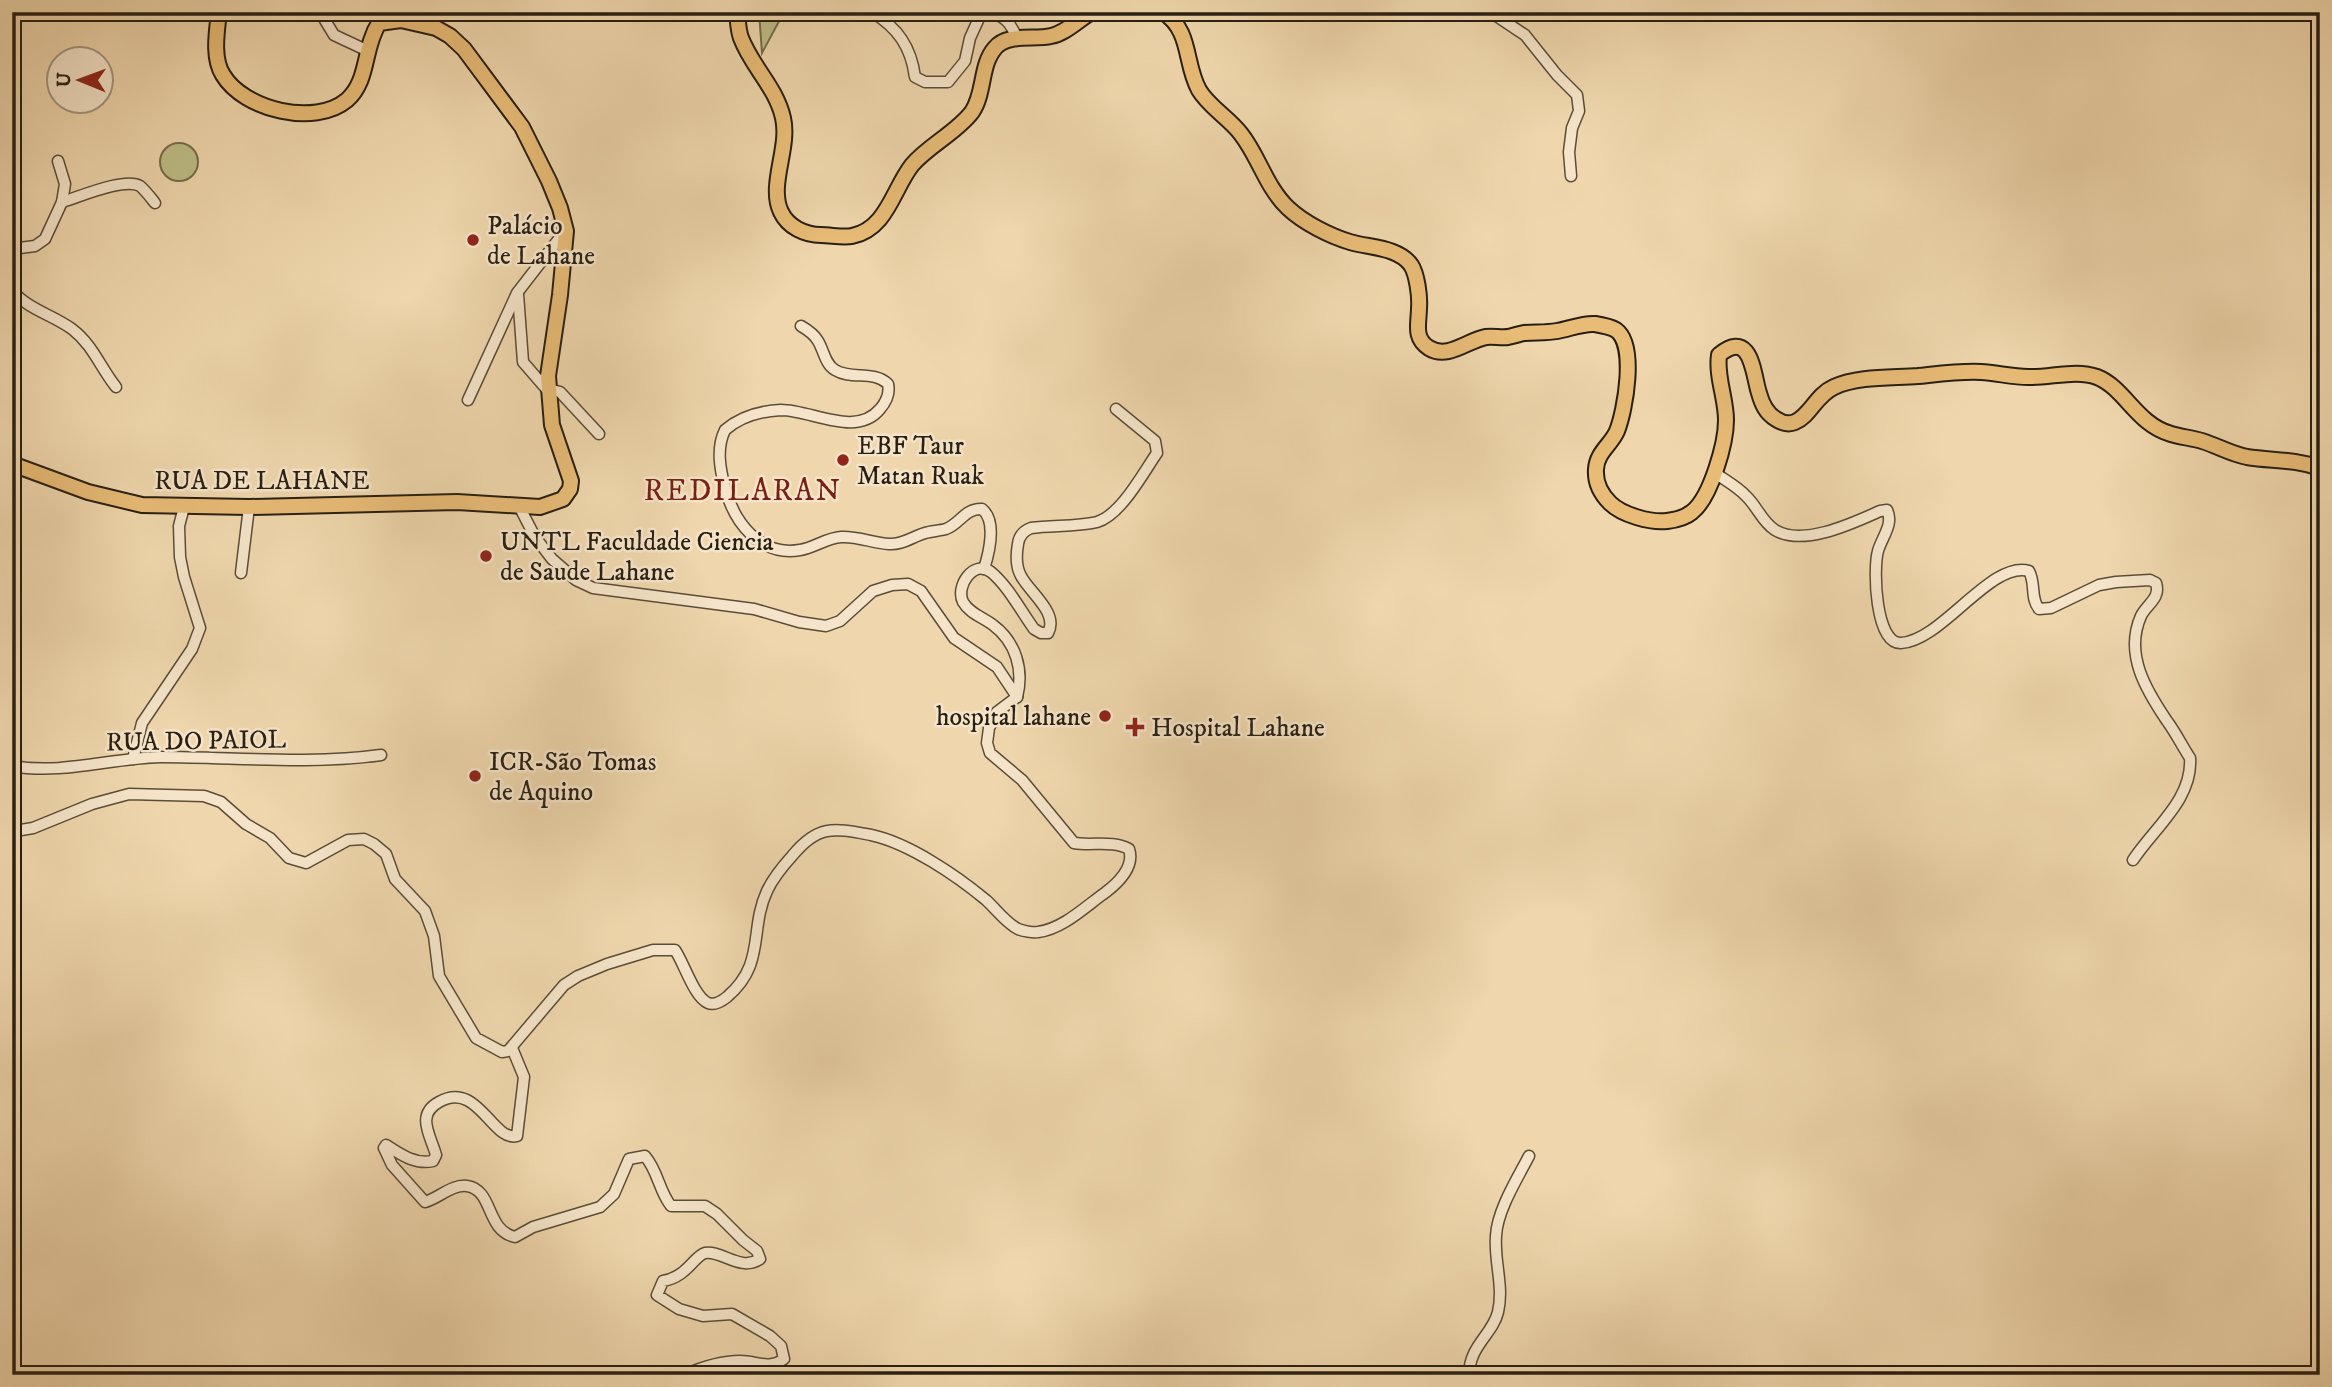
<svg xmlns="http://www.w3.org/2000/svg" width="2332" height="1387" viewBox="0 0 2332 1387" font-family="'IM FELL DW Pica',serif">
	<rect width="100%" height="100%" fill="#efd6ac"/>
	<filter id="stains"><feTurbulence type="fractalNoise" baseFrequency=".00286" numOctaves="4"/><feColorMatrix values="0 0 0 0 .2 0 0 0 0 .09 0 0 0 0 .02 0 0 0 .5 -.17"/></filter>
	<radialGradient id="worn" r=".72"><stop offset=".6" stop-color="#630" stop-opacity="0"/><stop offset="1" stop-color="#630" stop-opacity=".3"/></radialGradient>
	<!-- green -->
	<g fill="#bebd86" stroke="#736e4c" stroke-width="2">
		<polygon points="759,12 784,12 762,53"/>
		<circle cx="179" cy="162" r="19"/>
	</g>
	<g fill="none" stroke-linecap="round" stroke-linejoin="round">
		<defs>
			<g id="minor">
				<polyline points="320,12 334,35 366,50"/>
				<path d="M872,12C898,28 911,47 915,77L925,82H948L965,61L970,38L980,16L988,12"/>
				<path d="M988,12C1005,15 1011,24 1017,38"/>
				<polyline points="1486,12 1498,17 1525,35 1557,75 1577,95 1579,111 1572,128 1569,152 1571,176"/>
				<path d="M62,202C79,197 125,177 140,186C145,190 151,198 155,203"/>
				<polyline points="12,249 35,246 45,239 62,202 65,184 58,161"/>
				<path d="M12,290C27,309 53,315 72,329C93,345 100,367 116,387"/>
				<polyline points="518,294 523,362 549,392"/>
				<path d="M801,326C808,330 814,334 818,341C824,351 825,364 835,370C851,380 874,370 888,384C890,393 887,401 880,409C856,438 812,410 781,410C761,411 740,417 725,430C716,448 720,469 725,488C734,522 760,557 800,550C814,548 826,538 841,537C857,536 873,543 889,544C902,545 912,537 925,533C931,531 939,531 946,529C960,524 965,508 982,509C997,521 989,553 984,569"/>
				<polyline points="549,389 560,392 599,434"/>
				<polyline points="468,400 517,293 565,231"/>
				<path d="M1715,473C1725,480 1738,487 1746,496C1757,506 1762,522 1775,530C1803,547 1853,523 1880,511L1887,510C1894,524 1882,537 1878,551C1873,568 1875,644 1901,643C1942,641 1991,560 2029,571C2036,584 2030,598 2039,609L2051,608L2099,585L2116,582L2150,580L2156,583C2161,598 2147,604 2141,616C2124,654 2146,690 2167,721C2176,733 2182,746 2190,758C2193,799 2154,828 2133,860"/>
				<polyline points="519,506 535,537 552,559 576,580 593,588 754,609 799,622 826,626 840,621 873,591 892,585 908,584 921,591 954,638 997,667 1017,697"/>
				<polyline points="241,573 249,507"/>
				<path d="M1017,697C1024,670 1016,642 993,625C983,617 970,614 963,602C955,586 974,559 991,572C1008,586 1021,611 1034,629L1041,633H1048C1059,613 1030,593 1021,576C1016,567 1016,555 1018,544C1019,536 1023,531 1031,528C1052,525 1076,527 1097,522C1121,515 1143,473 1157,453L1155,441L1116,409"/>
				<polyline points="133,759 142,723 192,649 200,628 184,577 180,557 179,526 184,507"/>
				<path d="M12,766C62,775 111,758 161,757C234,757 309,765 381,755"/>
				<path d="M12,827L21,830L33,828L92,804L129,794L204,796L221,802L246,824L270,838L289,858L306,863L348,840L364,839L374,844L386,854L395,879L425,911L434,936L439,976L476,1038L502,1052L508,1051L564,985L578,976L607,964L653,950H675C684,963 694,997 708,1003C715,1006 722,1001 727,997C766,964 749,930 767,891C773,878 783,866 792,856C818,824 834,828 871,835C909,843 957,876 986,900C996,909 1006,923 1018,929C1023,931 1033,933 1038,932C1063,929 1086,906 1106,892C1119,882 1135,867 1129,849C1113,840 1092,846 1074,843L1022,780L990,753L987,743L989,728L997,712L1017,697"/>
				<path d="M512,1048L524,1077L517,1136C492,1142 478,1080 439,1102C415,1115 431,1136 436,1155L433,1161C415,1165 400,1154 386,1145L384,1148L392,1165L425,1202C439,1198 452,1184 467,1186C494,1190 485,1230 515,1237L533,1227L600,1207L614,1194L629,1159L645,1156C658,1171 659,1191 671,1206H705L717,1214L743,1240L757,1251L760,1259C740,1272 722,1250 705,1253C694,1256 687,1277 663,1281L657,1295L679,1309L703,1316L732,1314L770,1336L781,1346L784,1359C768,1370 757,1361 740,1361C722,1361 700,1368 684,1375"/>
				<path d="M1469,1375C1469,1346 1493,1334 1498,1312C1504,1286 1494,1262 1496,1236C1497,1211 1517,1179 1529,1156"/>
			</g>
			<g id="primary">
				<path d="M737,12C738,21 738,30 741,38C752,67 776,87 783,118C790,148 768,185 781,212C788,227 805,235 821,235C831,235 843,238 852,236C887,229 893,189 912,165C929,145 956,133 972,112C985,93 980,65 995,48C1007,33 1034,40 1051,36C1066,33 1078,20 1092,12"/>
				<path d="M1163,12C1192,31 1184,63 1199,90C1209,107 1229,118 1241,134C1259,157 1266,187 1288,208C1304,223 1330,236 1350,242C1370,248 1398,247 1411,265C1417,274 1420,297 1419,308C1419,323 1413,338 1429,348C1448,360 1468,340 1486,337C1493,336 1501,338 1508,337C1513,336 1519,334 1524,333C1535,332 1546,333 1557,331C1569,329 1583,323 1595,324C1601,325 1611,327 1616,330C1637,345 1625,411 1617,431C1611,445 1597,452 1596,469C1595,482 1601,494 1610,503C1622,515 1651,523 1667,521C1675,520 1686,517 1692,512C1711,497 1726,443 1726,420C1726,398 1716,377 1719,355C1752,328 1753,375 1759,393C1762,404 1766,413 1776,419C1782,423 1788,425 1795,422C1810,416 1816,395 1834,387C1858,376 1891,378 1918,376C1938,374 1960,371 1981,372C1997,373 2013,377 2028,377C2050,378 2076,369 2097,377C2125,388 2136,424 2171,434C2181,437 2192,438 2202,441C2218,446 2231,454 2247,457C2272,461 2295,459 2320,468"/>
				<path d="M12,464L88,492L142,505L249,507L457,502L540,507L563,499L570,489L571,481L552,425L548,376L560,295L566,231L560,208L549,181L522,127L464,49L450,36L436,28L401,20L379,23C363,48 369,81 347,100C315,127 244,110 223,75C212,58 217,31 219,12"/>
			</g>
		</defs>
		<!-- minor casing -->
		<use href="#minor" stroke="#5a4d39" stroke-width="13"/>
		<!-- primary casing -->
		<use href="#primary" stroke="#281f13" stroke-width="18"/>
		<!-- minor -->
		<use href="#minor" stroke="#f5e4c9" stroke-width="10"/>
		<!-- primary -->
		<use href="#primary" stroke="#e8bb76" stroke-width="14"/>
	</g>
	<!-- markers -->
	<g fill="#8f2418" stroke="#f5e4c9" stroke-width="2.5">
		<circle cx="473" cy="240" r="7"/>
		<circle cx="843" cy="460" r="7"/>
		<circle cx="486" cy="556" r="7"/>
		<circle cx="1105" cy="716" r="7"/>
		<path d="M1131.5 716.5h7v7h7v7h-7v7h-7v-7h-7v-7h7z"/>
		<circle cx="475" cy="776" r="7"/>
	</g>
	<g text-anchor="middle" stroke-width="5" stroke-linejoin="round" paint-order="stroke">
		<!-- poi labels -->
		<g font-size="26" fill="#281f13" stroke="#f5e4c9" text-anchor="start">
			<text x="487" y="234">Palácio<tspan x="487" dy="30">de Lahane</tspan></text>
			<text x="857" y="454">EBF Taur<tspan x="857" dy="30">Matan Ruak</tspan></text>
			<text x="500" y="550">UNTL Faculdade Ciencia<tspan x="500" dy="30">de Saude Lahane</tspan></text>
			<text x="1091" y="725" text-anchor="end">hospital lahane</text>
			<text x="1151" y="736">Hospital Lahane</text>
			<text x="489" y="770">ICR-São Tomas<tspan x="489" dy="30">de Aquino</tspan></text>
		</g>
		<!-- street labels -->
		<g font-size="26" fill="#281f13" stroke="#f5e4c9">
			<text x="262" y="489">RUA DE LAHANE</text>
			<text transform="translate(196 740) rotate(-1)" y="9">RUA DO PAIOL</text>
		</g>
		<!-- quarter labels -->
		<g font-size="30" letter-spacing="2" fill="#7a1f14" stroke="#f5e4c9">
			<text x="743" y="500">REDILARAN</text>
		</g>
	</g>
	<!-- margin -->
	<rect width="2332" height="1387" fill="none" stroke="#efd6ac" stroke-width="42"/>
	<rect x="14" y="14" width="2304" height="1359" fill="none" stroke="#281f13" stroke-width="3.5"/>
	<rect x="21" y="21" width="2290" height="1345" fill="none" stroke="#281f13" stroke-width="2"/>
	<!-- north arrow -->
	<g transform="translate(80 80) rotate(271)"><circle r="33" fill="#f5e4c9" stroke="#a39580" stroke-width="2"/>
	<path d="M0-5L12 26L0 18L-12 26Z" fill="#8f2418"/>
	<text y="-10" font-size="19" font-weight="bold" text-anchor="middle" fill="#281f13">U</text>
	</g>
	<rect width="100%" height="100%" filter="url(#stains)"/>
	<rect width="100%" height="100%" fill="url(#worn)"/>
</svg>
